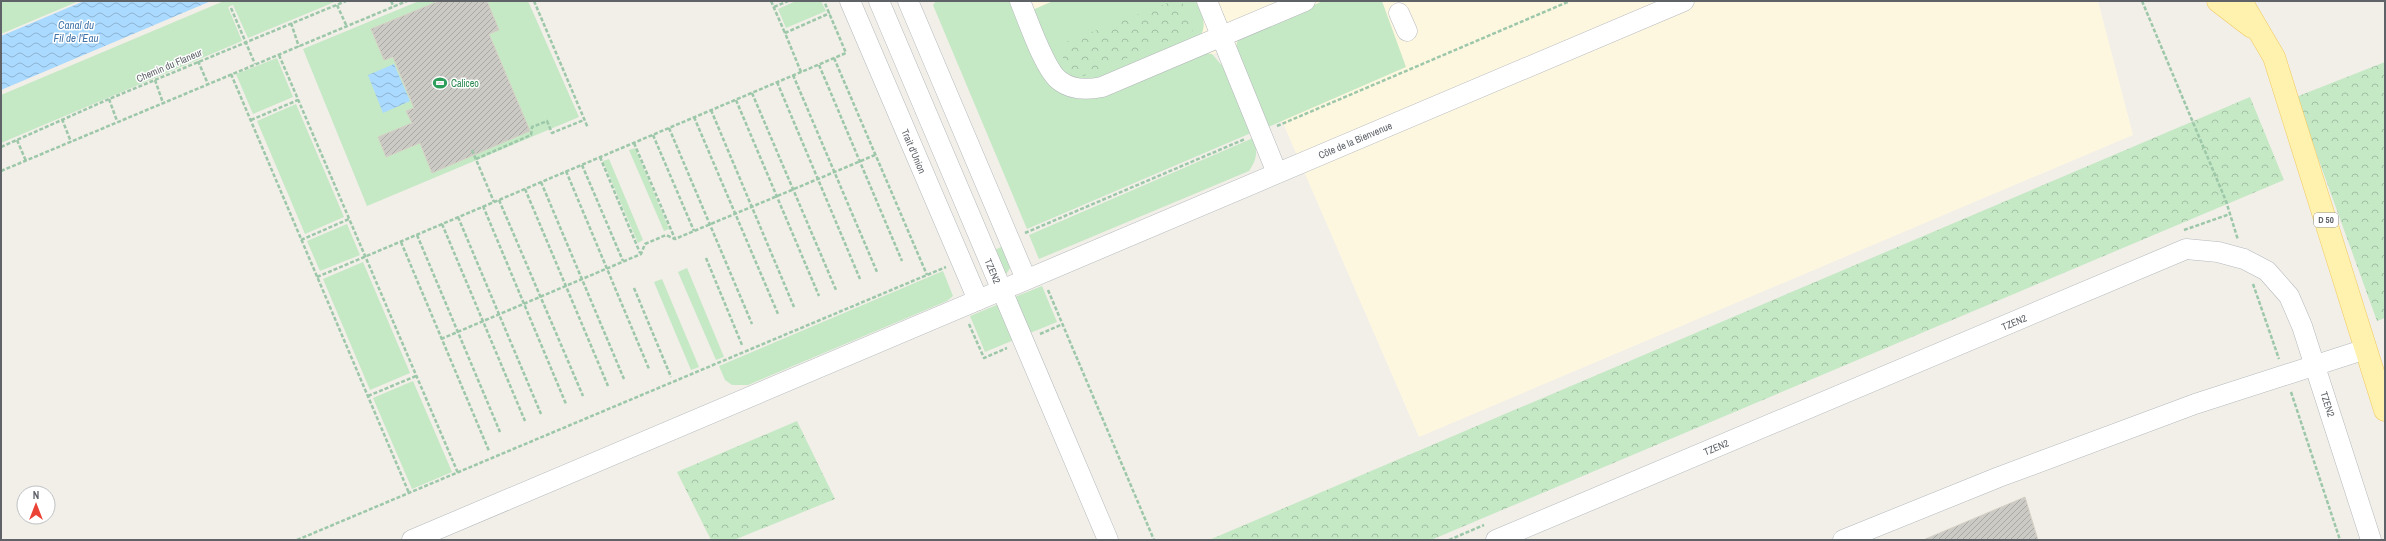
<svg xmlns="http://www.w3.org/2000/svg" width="2386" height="541" viewBox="0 0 2386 541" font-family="'Archivo Narrow',sans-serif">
	<defs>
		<pattern id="forest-crowns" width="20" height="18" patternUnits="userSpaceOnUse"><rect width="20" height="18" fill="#c5e8c5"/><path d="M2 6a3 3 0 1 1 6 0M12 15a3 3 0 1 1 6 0" fill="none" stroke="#a3c0a4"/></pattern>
		<pattern id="water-waves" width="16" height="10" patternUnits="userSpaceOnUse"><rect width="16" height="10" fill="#aadaff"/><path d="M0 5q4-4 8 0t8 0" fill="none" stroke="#8eb4d2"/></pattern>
		<pattern id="building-hatch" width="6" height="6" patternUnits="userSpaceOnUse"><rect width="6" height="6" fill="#cccac5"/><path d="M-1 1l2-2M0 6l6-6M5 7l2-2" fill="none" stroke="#a9a8a4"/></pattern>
	</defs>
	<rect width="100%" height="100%" fill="#f1efe8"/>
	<!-- commercial -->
	<polygon fill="#fef7e0" points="944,1 2098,1 2133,135 1419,437 1247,40 1006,143"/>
	<!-- grass -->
	<g fill="#c5e8c5">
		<polygon points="1,1 79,1 1,34"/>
		<polygon points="224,1 337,1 248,38 233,5 228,7 242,41 1,143 1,95"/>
		<polygon points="419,1 528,1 579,117 367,206 303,49"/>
		<polygon points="796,1 821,1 826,11 786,28 778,9"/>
		<polygon points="936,1 1011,1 1058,88 1205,53 1212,54 1224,68 1251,133 1027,229 933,5"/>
		<path d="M1053,1H1196C1200,12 1208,23 1201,35L1098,82H1081L1058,71L1030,11Z"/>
		<polygon points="1323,1 1382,1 1406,67 1268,127 1236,48 1237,42 1242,36"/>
		<polygon points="277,58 293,97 253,114 236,74"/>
		<polygon points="296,104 344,217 305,234 257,121"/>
		<path d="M1253,138C1258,152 1257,159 1249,171L1039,259L1029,235Z"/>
		<polygon points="635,148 669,229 664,231 629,150"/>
		<polygon points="609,159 643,240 638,243 603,161"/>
		<polygon points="347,224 360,255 320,271 307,241"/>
		<polygon points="1005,245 1010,268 1005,276 995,250"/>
		<polygon points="363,262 410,373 370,390 323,279"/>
		<polygon points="687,268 724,357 716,360 678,272"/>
		<polygon points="943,271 953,296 947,301 748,385 732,385 725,380 719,366"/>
		<polygon points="662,279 699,367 691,370 654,282"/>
		<polygon points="1042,286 1057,322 1030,333 1015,297"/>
		<polygon points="999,304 1014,340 985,352 970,316"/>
		<polygon points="413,381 452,472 412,489 373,398"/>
	</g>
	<!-- forest -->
	<g fill="url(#forest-crowns)">
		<polygon points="1173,1 1182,1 1193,31 1084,76 1069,73 1058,45"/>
		<polygon points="2385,62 2385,318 2377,321 2296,97"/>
		<polygon points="2250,97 2284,180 1431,540 1209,540"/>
		<polygon points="797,421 835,499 734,540 711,540 677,472"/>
	</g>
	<!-- water -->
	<g fill="url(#water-waves)">
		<polygon points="84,1 211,1 1,90 1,36"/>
		<polygon points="394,64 410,101 383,113 368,75"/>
	</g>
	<!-- building -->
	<g fill="url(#building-hatch)" stroke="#d6d1c6">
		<polygon points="439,1 487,1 499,30 489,34 530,131 432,173 420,143 386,157 378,137 412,123 406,111 414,108 393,57 384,60 371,29"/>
		<polygon points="2025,497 2038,540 1923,540"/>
	</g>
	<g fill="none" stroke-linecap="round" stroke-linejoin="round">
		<defs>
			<g id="minor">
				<polyline points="850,1 978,300"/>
				<polyline points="879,1 1108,540"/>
				<polyline points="908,1 1026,279"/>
				<path d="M1020,1C1028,20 1045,71 1060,81C1072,90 1088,90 1102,87L1305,1"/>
				<polyline points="1207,1 1277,173"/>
				<polyline points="1399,13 1407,31"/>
				<polyline points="412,540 1684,1"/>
				<polyline points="1496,540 2186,249 2218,252 2244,259 2267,271 2289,296 2302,326 2371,540"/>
				<polyline points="1843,540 1999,477 2195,404 2366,349"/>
			</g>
			<g id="major">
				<polyline points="2218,1 2252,27"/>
				<polyline points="2241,1 2274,57 2385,410"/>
			</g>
		</defs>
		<!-- minor casing -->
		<use href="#minor" stroke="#b5b8bc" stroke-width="21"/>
		<!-- major casing -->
		<use href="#major" stroke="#f2c960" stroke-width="23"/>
		<!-- path -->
		<g stroke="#9cc7a9" stroke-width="2.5" stroke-dasharray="4 2" stroke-linecap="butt">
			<polyline points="391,1 394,7"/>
			<polyline points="534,1 588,128"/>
			<polyline points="771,1 785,33"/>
			<polyline points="2142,1 2226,201 2238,240"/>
			<polyline points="337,5 347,27"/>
			<polyline points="774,7 788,1"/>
			<polyline points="231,8 255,64"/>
			<polyline points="291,23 299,47"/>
			<polyline points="279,55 458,473"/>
			<polyline points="834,58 927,275"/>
			<polyline points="198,61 208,84"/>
			<polyline points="819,65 902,261"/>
			<polyline points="801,72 785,33 830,13"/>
			<polyline points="231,74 409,493"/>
			<polyline points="793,75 877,272"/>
			<polyline points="155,80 163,103"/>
			<polyline points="777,82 860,279"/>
			<polyline points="752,93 836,290"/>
			<polyline points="109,99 117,121"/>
			<polyline points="736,100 819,296"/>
			<polyline points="711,110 794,307"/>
			<polyline points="694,117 778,314"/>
			<polyline points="62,119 71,142"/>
			<polyline points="251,120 298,100"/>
			<polyline points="1277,126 1570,1"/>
			<polyline points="669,128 752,324"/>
			<polyline points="653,135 694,231"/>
			<polyline points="17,140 26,161"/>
			<polyline points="634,143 675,239"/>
			<polyline points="1,147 109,99 346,1"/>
			<polyline points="472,150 494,202"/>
			<polyline points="600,157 640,253"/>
			<polyline points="476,159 531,135 532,127 547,121 552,133 584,120"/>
			<polyline points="582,165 623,261"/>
			<polyline points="1,171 407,1"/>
			<polyline points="566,171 649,369"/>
			<polyline points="541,182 624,379"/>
			<polyline points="525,189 608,386"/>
			<polyline points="499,200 583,396"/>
			<polyline points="483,206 566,404"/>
			<polyline points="458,217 541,414"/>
			<polyline points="442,224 525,421"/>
			<polyline points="2184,230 2230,214"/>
			<polyline points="1025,233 1245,139"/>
			<polyline points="417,235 500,432"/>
			<polyline points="301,240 349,219"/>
			<polyline points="401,242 489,451"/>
			<polyline points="706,258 742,345"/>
			<polyline points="317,277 846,53 824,1"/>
			<polyline points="2253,284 2279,359"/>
			<polyline points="634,288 671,377"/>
			<polyline points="1048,290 1154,540"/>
			<polyline points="969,324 984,358 1007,348"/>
			<polyline points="1040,334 1063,324"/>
			<polyline points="441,339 641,254 645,244 666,235 675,239 875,155"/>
			<polyline points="2291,392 2340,540"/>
			<polyline points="368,396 416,376"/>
			<polyline points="297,540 946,267"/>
			<polyline points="1449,540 1484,525"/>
		</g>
		<!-- minor -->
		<use href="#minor" stroke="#fff" stroke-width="20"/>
		<!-- major -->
		<use href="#major" stroke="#fff2af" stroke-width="22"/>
	</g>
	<!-- icons -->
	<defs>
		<symbol id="stadium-bare" viewBox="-9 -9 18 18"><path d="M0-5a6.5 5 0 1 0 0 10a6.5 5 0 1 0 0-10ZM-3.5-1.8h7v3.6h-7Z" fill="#2e9e5b" stroke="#fff" stroke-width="2.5" paint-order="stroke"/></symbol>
	</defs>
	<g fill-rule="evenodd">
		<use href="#stadium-bare" x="430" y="73" width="20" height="20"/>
	</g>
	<g text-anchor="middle" stroke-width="3" stroke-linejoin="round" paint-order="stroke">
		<!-- shield labels -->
		<rect fill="#fff" stroke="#8f9295" stroke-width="1" x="2314" y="213" width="24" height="14" rx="3"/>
		<g font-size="9" font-weight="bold" fill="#5f6368">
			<text x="2326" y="223">D 50</text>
		</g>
		<!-- street labels -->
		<g font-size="10" fill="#5f6368" stroke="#fff">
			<text transform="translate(169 65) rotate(-23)" y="4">Chemin du Flaneur</text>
			<text transform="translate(1355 140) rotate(-23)" y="4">Côte de la Bienvenue</text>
			<text transform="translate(914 151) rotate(67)" y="4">Trait d'Union</text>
			<text transform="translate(993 271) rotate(67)" y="4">TZEN2</text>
			<text transform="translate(2014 322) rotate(-23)" y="4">TZEN2</text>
			<text transform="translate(2328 404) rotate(72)" y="4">TZEN2</text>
			<text transform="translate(1716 447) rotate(-23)" y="4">TZEN2</text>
		</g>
		<!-- leisure labels -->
		<g font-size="10" fill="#27864d" stroke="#fff" text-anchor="start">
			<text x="451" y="87">Caliceo</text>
		</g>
		<!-- water labels -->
		<g font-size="11" font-style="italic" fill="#4174aa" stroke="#fff">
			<text x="76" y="29">Canal du<tspan x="76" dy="13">Fil de l'Eau</tspan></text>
		</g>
	</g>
	<!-- border -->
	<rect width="2386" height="541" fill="none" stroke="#5f6368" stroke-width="4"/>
	<!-- north arrow -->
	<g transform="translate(36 505)"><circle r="19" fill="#ffffff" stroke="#bfc1c3"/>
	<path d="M0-3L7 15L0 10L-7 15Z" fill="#ea4335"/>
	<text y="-6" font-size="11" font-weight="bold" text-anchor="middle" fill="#5f6368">N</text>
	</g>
</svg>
